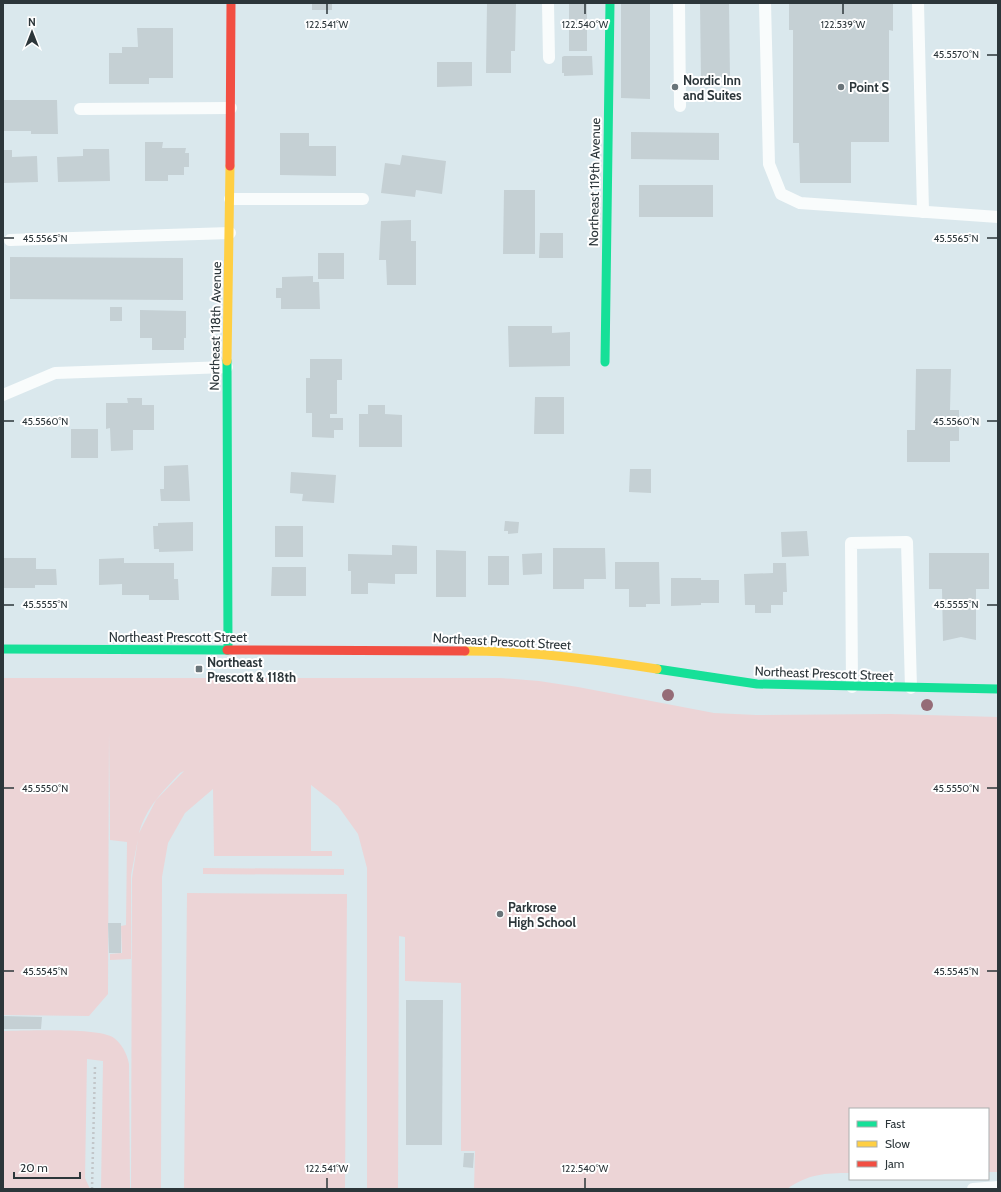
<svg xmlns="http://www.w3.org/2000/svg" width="1001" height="1192" viewBox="0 0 1001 1192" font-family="Cabin,sans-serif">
	<rect width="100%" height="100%" fill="#dae8ed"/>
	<!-- green -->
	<g fill="#ecd4d6" fill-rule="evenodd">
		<path d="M3,678H500L539,681L578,687L714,713L756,715L890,714L998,717V1172H988V1109H850V1173C825,1173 808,1174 787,1189H474L475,1151H461V983L405,981V937L399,936L398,1189H367V868L358,834L338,806L311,785V851H332V856H214L213,789L185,813L168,843L162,877L161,1189H131L132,878L138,839L131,875V959L110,960V954L122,953L121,926L126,925L127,842L110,840L109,731L108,994L89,1016L3,1015ZM184,771L156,800L139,833C146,808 162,792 180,773Z"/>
		<polygon points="203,868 344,869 344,875 203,874"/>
		<polygon points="187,893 347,894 345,1189 184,1189"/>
		<path d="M3,1031C25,1031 99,1027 114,1038C122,1044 127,1054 129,1064L130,1189H101L103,1061L87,1059L85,1178L90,1189H3Z"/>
	</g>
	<!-- building -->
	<g fill="#c5d0d4">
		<rect x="312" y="3" width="20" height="7"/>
		<polygon points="487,3 516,3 515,51 511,51 511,73 486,73"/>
		<rect x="569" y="3" width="18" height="48"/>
		<polygon points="621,3 650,3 650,99 621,98"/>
		<polygon points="700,3 729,3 730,79 701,79"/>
		<polygon points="789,3 893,3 893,31 889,30 889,142 851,142 851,183 800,183 799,143 793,143 793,30 789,30"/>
		<polygon points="137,28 173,28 173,78 149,78 149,84 109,84 109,53 122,53 122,47 138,47"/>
		<polygon points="564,56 592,56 593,75 564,76 564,73 562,73 562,57"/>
		<polygon points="437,62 472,62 472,86 437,87"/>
		<polygon points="3,100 57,100 58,134 31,134 31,131 3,131"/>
		<polygon points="631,132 719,133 719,160 631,159"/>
		<polygon points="280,133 309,133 309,146 336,146 336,176 280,175"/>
		<polygon points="145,142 163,142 162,148 186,148 185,153 189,153 189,167 184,167 184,175 168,175 168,181 145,181"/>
		<polygon points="83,149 109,149 110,181 58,182 57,157 83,156"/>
		<polygon points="3,150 12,150 12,157 37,156 38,182 3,183"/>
		<polygon points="402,155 446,161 442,194 416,190 415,197 381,193 385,163 400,165"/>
		<rect x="639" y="185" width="74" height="32"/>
		<polygon points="504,190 535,190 535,254 503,254"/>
		<polygon points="411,220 411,241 416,241 416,285 387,285 386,260 379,260 381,221"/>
		<polygon points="540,233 563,233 563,258 539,258"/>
		<rect x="318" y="253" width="26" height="26"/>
		<polygon points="10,257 183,258 183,300 10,299"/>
		<polygon points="313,276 313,282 319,282 320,309 281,309 281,298 276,298 276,288 282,288 282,277"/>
		<rect x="110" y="307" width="12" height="14"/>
		<polygon points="140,310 186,311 186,338 184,338 184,350 152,350 152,338 140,338"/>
		<polygon points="508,326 552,326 552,333 570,332 570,366 509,367"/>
		<polygon points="310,359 342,359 342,380 337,380 337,414 330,414 330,418 343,418 343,430 334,430 334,438 312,437 312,413 306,413 306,378 310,378"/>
		<polygon points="916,369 951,369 950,410 959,410 959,441 950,441 950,462 907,462 907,430 915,430"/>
		<polygon points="535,397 564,397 564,434 534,434"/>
		<polygon points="127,398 142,398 142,405 154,405 154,430 133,430 133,450 111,451 110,428 106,429 106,403 128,403"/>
		<polygon points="368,405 385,405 385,414 402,415 402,447 359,447 359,414 368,414"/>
		<rect x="71" y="429" width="27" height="29"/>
		<polygon points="188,465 190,501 161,501 160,489 164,489 164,466"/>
		<polygon points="630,469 651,469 651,493 629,492"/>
		<polygon points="291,472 336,475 334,503 302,501 303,494 290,493"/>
		<polygon points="505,521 519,522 518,533 508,534 508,531 504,531"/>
		<polygon points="193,522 193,551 159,552 159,549 154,549 153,526 158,526 158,523"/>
		<rect x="275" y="526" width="28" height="31"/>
		<polygon points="807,531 809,556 782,557 781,532"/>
		<polygon points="392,545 417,546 417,574 395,574 395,584 368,583 368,594 351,594 351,571 348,571 348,554 392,555"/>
		<polygon points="553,548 605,548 606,579 584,579 584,589 553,589"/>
		<polygon points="436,550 466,551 466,597 436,597"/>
		<polygon points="542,553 542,574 523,575 522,554"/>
		<polygon points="929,553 989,553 989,589 976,589 976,640 961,637 943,641 942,589 929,589"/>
		<rect x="488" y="556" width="21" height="29"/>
		<polygon points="3,558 36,558 36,569 56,569 57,585 35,585 35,588 4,588"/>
		<polygon points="124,558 124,563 174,563 174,579 178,579 179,600 149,600 149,595 122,595 122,584 99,585 99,559"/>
		<polygon points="615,562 659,562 660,604 646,604 646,607 629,607 629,589 615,589"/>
		<polygon points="773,563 786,563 787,592 783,592 783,605 771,605 771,613 755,613 755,605 745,605 744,574 773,573"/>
		<polygon points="272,567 306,567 306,596 271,596"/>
		<polygon points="671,578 701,578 701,580 719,580 719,603 701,603 701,605 671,606"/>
		<polygon points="108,923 121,923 121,953 109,953"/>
		<polygon points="406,1000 443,1000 442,1145 406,1145"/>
		<polygon points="3,1016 42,1017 41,1029 3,1029"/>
		<polygon points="464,1153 474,1153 473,1168 463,1167"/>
	</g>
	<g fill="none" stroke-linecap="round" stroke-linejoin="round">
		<!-- path -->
		<polyline stroke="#c2c6c9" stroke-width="2.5" stroke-dasharray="2 3" stroke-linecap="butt" points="92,1189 95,1066"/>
		<!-- lane -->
		<g stroke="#f9fcfc" stroke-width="12">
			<polyline points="548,3 549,58"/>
			<polyline points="679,3 680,106"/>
			<polyline points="765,3 769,164 781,194 800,203 998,217"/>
			<polyline points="918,3 923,212"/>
			<polyline points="80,109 231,108"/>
			<polyline points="230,199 363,199"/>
			<polyline points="10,240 230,233"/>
			<polyline points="3,395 55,373 227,367"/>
			<polyline points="852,687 851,543 907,542 911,688"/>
			<polyline points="973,1189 998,1187"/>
		</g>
		<!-- fast -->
		<g stroke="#16e098" stroke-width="9">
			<polyline points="227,361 228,650"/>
			<polyline points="605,362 610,3"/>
			<polyline points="3,649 227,650"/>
			<polyline points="657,669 757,684 998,689"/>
		</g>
		<!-- slow -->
		<g stroke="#ffcf43" stroke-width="9">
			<polyline points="227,361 230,166"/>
			<path d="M465,651C530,651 593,659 657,669"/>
		</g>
		<!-- jam -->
		<g stroke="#f24e42" stroke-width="9">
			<polyline points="230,166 231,3"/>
			<polyline points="227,650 465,651"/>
		</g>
	</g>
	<!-- trees -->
	<g fill="#956c77">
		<circle cx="668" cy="695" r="6"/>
		<circle cx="927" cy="705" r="6"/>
	</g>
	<!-- ticks -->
	<path fill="none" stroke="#2c363a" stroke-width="1.5" d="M327,4V14M585,4V14M843,4V14M987,55H997M4,238H14M987,238H997M4,421H14M987,421H997M4,605H14M987,605H997M4,788H14M987,788H997M4,971H14M987,971H997M327,1178V1188M585,1178V1188"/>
	<!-- markers -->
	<g fill="#697479" stroke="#fff" stroke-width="1.5">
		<circle cx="675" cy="87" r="4"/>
		<circle cx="841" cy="87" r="4"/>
		<rect x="195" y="665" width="8" height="8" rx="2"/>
		<circle cx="500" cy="914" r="4"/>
	</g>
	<g text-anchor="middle" stroke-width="4" stroke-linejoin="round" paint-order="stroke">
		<!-- poi labels -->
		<g font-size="13" font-weight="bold" fill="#2c363a" stroke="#fff" text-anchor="start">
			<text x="683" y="85">Nordic Inn<tspan x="683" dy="15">and Suites</tspan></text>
			<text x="849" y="92">Point S</text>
			<text x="207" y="667">Northeast<tspan x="207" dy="15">Prescott &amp; 118th</tspan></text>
			<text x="508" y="912">Parkrose<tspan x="508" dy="15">High School</tspan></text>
		</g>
		<!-- street labels -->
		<g font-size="13" fill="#2c363a" stroke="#fff">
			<text transform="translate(594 182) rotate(-89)" y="5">Northeast 119th Avenue</text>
			<text transform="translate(215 326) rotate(-89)" y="5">Northeast 118th Avenue</text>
			<text x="178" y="642">Northeast Prescott Street</text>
			<text transform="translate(502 641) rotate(3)" y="5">Northeast Prescott Street</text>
			<text transform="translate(824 673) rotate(2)" y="5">Northeast Prescott Street</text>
		</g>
	</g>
	<g font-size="10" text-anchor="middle" fill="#2c363a" stroke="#fff" stroke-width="4" stroke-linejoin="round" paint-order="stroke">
		<text x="327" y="28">122.541°W</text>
		<text x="585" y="28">122.540°W</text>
		<text x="843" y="28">122.539°W</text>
		<text x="956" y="58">45.5570°N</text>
		<text x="45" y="242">45.5565°N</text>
		<text x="956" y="242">45.5565°N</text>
		<text x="45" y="425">45.5560°N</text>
		<text x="956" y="425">45.5560°N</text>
		<text x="45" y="608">45.5555°N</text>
		<text x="956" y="608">45.5555°N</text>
		<text x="45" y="792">45.5550°N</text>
		<text x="956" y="792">45.5550°N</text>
		<text x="45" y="975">45.5545°N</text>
		<text x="956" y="975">45.5545°N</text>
		<text x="327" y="1172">122.541°W</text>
		<text x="585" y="1172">122.540°W</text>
	</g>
	<!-- border -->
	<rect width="1001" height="1192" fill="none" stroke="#2c363a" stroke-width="8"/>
	<!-- legend -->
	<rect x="849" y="1108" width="140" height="72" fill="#ffffff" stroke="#abafb0"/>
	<rect x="857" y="1121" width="20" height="6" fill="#16e098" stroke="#abafb0"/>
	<text x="885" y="1128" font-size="12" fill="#2c363a">Fast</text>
	<rect x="857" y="1141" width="20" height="6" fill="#ffcf43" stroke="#abafb0"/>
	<text x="885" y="1148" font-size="12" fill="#2c363a">Slow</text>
	<rect x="857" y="1161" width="20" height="6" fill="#f24e42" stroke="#abafb0"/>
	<text x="885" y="1168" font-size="12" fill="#2c363a">Jam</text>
	<!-- north arrow -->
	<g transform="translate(32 32)" stroke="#ffffff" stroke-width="3" paint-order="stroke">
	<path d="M0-3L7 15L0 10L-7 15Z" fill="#2c363a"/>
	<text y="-6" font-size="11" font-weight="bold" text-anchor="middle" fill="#2c363a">N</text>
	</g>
	<!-- scale -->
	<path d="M14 1172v6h66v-6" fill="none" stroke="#2c363a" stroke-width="2"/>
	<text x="20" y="1172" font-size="12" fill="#2c363a" stroke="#ffffff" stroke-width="3" paint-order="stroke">20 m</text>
</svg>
